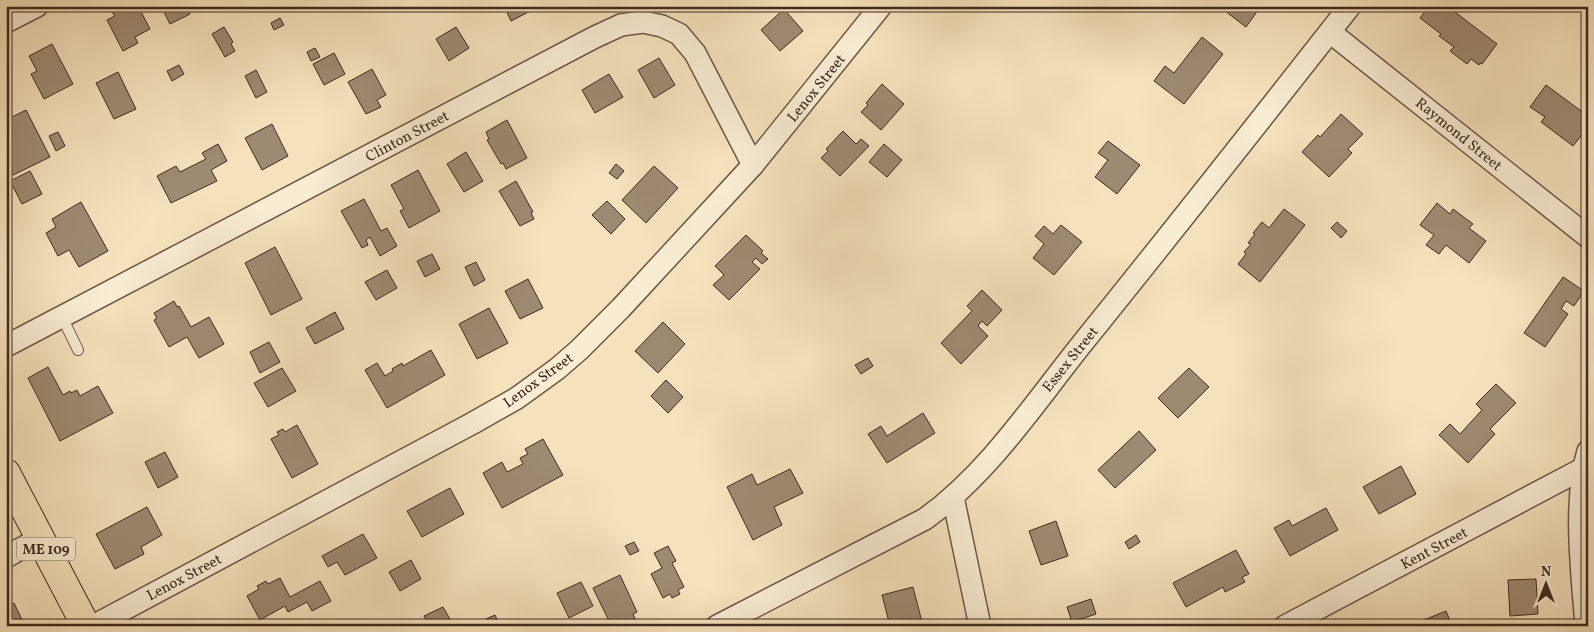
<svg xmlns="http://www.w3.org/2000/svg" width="1594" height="632" viewBox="0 0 1594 632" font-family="Vollkorn,serif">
	<rect width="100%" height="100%" fill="#f5e2bc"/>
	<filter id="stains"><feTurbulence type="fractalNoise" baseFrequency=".004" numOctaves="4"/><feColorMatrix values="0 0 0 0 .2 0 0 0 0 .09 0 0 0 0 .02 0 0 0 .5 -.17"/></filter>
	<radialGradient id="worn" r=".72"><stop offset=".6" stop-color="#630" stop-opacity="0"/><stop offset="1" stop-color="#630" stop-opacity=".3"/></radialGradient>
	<!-- building -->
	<g fill="#9e8a72" stroke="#3f2a21">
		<polygon points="123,6 126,11 138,6 150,29 135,37 138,43 123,51 107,20 115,16 112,12"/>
		<polygon points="161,6 186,6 190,14 170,24"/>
		<polygon points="504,6 540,6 511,21"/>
		<polygon points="1229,6 1261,6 1246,27 1225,11"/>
		<polygon points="1429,6 1447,6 1497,44 1482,64 1480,63 1479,65 1471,59 1467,64 1450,51 1454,47 1439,36 1441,34 1420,18"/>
		<polygon points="784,9 803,31 780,51 761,30"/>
		<polygon points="280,18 284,25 274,30 271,23"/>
		<polygon points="224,27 233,42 231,44 235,51 225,57 212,34"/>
		<polygon points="456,27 469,48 449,61 436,39"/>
		<polygon points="1202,37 1223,54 1184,104 1154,81 1165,66 1174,73"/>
		<polygon points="52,44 73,84 44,99 31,74 37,71 29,56"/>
		<polygon points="315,48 320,57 311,61 307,52"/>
		<polygon points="334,53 345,74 324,85 313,64"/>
		<polygon points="659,58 675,85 654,98 638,70"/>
		<polygon points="179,65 184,74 172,81 167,71"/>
		<polygon points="372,69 386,95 377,100 381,107 366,114 348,82"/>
		<polygon points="256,70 267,92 256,98 245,76"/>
		<polygon points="118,72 136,109 114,119 96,83"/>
		<polygon points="609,74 623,97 595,113 582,90"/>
		<polygon points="882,84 904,104 881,130 861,112 868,105 866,103"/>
		<polygon points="1546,85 1588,116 1588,127 1573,146 1541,122 1545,117 1530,107"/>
		<polygon points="26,110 50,157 9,177 6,172 6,120"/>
		<polygon points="1341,114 1363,134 1348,149 1352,153 1329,177 1302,152 1318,135 1320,137"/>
		<polygon points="507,120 527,158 506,169 503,163 501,164 487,140 489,139 486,132"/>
		<polygon points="272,124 288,156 262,170 245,138"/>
		<polygon points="843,131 856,144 861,139 869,146 840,176 821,158 828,151 826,149"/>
		<polygon points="58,132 65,146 56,151 49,136"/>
		<polygon points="1108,141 1140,165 1117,194 1095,177 1108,160 1098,153"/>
		<polygon points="218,144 227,161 211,170 217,181 171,203 157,176 176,166 180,172 206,159 202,153"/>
		<polygon points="884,144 902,160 887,177 869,162"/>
		<polygon points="466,152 483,181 464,192 447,164"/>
		<polygon points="616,164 624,171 617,179 609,173"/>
		<polygon points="654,166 678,188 646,223 622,200"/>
		<polygon points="418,170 440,211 409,228 400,211 404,209 391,185"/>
		<polygon points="30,171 42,194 22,204 10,181"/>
		<polygon points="516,181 533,212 531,213 534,219 520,226 499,191"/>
		<polygon points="364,199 381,231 387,228 397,246 380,256 370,237 366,240 368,245 362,248 341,211"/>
		<polygon points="607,201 625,219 611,234 592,215"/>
		<polygon points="81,202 108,251 79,267 69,250 58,256 46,233 56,227 52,219"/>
		<polygon points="1437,203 1450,214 1453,209 1473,224 1469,228 1486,241 1469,263 1446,245 1439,254 1426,245 1434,235 1420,225"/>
		<polygon points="1284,209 1305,225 1260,282 1238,264 1246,254 1244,252 1251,244 1248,243 1255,234 1253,233 1262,222 1269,228"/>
		<polygon points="1337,222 1347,231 1341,238 1331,228"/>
		<polygon points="1061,225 1082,242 1054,275 1033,258 1044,244 1035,236 1044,226 1053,234"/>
		<polygon points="746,235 763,251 761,253 768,259 762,264 756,258 752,262 760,269 729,300 713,285 724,275 715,266"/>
		<polygon points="275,247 302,299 271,315 245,263"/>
		<polygon points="432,254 440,269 425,277 417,261"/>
		<polygon points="476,262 485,280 474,286 465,267"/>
		<polygon points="387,270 397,288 376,300 365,282"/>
		<polygon points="1563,277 1584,291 1574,306 1566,301 1561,309 1568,314 1545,347 1524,333"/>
		<polygon points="528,279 543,308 520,319 505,291"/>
		<polygon points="982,290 1002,310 987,326 982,321 978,326 988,336 961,364 941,343 972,311 967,306"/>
		<polygon points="174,301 177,307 179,306 191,327 209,317 224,344 199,358 187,337 169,347 154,320 157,318 154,313"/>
		<polygon points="489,308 508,343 477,359 459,324"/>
		<polygon points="335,312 344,329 315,344 306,328"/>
		<polygon points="663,322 685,344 658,373 635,351"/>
		<polygon points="269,342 280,362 260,373 250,352"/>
		<polygon points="431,350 445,375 387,408 365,370 377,363 385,376 393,371 392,369 402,363 403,366"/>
		<polygon points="868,358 873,366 861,374 855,365"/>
		<polygon points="48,367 63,395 70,391 71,393 77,390 80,396 98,386 113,413 60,441 28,378"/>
		<polygon points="282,368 296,391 268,407 254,383"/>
		<polygon points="1189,368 1209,387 1178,418 1158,398"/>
		<polygon points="666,380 683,397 668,413 651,396"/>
		<polygon points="1496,384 1516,403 1490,429 1495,434 1468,463 1439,435 1450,424 1460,434 1482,410 1476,404"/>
		<polygon points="923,413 935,433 887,463 868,434 881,426 887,436"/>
		<polygon points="297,425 318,464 292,478 271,439 279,435 277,432 283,429 285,432"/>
		<polygon points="1139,431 1156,450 1115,488 1098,470"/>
		<polygon points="543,439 563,475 502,508 483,473 502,462 507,472 523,464 520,458 528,454 525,449"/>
		<polygon points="165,452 178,477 158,488 145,462"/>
		<polygon points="1401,466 1416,494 1379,514 1363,487"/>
		<polygon points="790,469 803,493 774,507 782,525 753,540 727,487 752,474 757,485"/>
		<polygon points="450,488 464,514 422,537 407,511"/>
		<polygon points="147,507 162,535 141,547 144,554 115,569 96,534"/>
		<polygon points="1326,508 1338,530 1290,556 1274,528 1289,520 1292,526"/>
		<polygon points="1056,521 1068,556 1041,565 1029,531"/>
		<polygon points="363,534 377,558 345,575 337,562 328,567 322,556"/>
		<polygon points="1136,535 1140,542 1129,549 1125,542"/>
		<polygon points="634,542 639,551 630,555 625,546"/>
		<polygon points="668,546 676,561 672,563 684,587 678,590 680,594 672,598 670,594 663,598 651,574 662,568 654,553"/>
		<polygon points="1236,550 1249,574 1242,577 1245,582 1225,592 1223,587 1186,607 1173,583"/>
		<polygon points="411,560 421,579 400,591 389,572"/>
		<polygon points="620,575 637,612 633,614 636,621 625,626 618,626 617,622 611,625 593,588"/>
		<polygon points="280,578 290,597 320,581 331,601 312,611 307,602 288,612 285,606 260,620 247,596 259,589 257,586 266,581 268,584"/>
		<polygon points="1536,579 1538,614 1510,616 1508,580"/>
		<polygon points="581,582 593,606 569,618 557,593"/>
		<polygon points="913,587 922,622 908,626 890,626 882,595"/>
		<polygon points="1091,599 1096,614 1072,622 1067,607"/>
		<polygon points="14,603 25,626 6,626 6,607"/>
		<polygon points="443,607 454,626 429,626 424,616"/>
		<polygon points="1446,611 1452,626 1409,626"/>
		<polygon points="495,615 500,626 489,626 486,619"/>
	</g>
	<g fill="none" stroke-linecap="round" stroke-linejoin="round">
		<defs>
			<polyline id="lane" points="62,317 78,350"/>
			<g id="street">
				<polyline points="6,22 37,6"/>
				<polyline points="1330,32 1588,237"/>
				<polyline points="6,346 595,37 621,25 643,22 662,26 679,34 695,53 753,165"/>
				<polyline points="953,497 980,626"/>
				<polyline points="6,557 40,538"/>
				<polyline points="93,626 473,423 517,398 557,369 579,350 621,308 753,165 881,6"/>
				<path d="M717,626L925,519C990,472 1035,402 1085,340C1174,230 1262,118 1350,6"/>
				<polyline points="1285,626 1582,469"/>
				<path d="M1586,626C1582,574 1573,501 1588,451"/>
			</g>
			<polyline id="highway" points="6,473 86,626"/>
		</defs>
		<!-- lane casing -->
		<use href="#lane" stroke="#6c5848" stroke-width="12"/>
		<!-- street casing -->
		<use href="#street" stroke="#6c5848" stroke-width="24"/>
		<!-- highway casing -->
		<use href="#highway" stroke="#3f2a21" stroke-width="30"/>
		<!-- lane -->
		<use href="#lane" stroke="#f8ecd3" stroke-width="10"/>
		<!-- street -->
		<use href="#street" stroke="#f8ecd3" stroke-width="21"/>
		<!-- highway -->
		<use href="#highway" stroke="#f5e2bc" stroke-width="28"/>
	</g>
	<g text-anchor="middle" stroke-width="4.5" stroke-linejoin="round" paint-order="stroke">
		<!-- shield labels -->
		<rect fill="#f8ecd3" stroke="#766456" stroke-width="1" x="17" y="537.5" width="58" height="23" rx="4"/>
		<g font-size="14" font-weight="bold" fill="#3f2a21">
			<text x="46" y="554">ME 109</text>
		</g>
		<!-- street labels -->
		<g font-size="15" fill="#3f2a21" stroke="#f8ecd3">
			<text transform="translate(816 88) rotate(-51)" y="5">Lenox Street</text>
			<text transform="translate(1459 134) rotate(39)" y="5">Raymond Street</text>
			<text transform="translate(407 136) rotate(-28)" y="5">Clinton Street</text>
			<text transform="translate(1070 359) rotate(-51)" y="5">Essex Street</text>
			<text transform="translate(538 380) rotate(-36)" y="5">Lenox Street</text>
			<text transform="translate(1434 548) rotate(-28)" y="5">Kent Street</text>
			<text transform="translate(184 577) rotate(-28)" y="5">Lenox Street</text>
		</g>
	</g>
	<!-- margin -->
	<rect width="1594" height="632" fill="none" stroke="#f5e2bc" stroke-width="25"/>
	<rect x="8" y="8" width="1579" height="617" fill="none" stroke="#3f2a21" stroke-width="2.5"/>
	<rect x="12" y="12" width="1569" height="607" fill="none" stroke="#3f2a21"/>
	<!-- north arrow -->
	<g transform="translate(1546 584)" stroke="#f8ecd3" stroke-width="4" paint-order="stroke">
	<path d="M0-4L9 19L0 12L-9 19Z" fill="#3f2a21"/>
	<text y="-8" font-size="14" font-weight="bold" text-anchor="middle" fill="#3f2a21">N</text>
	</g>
	<rect width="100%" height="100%" filter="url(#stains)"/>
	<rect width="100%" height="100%" fill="url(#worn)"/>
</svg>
